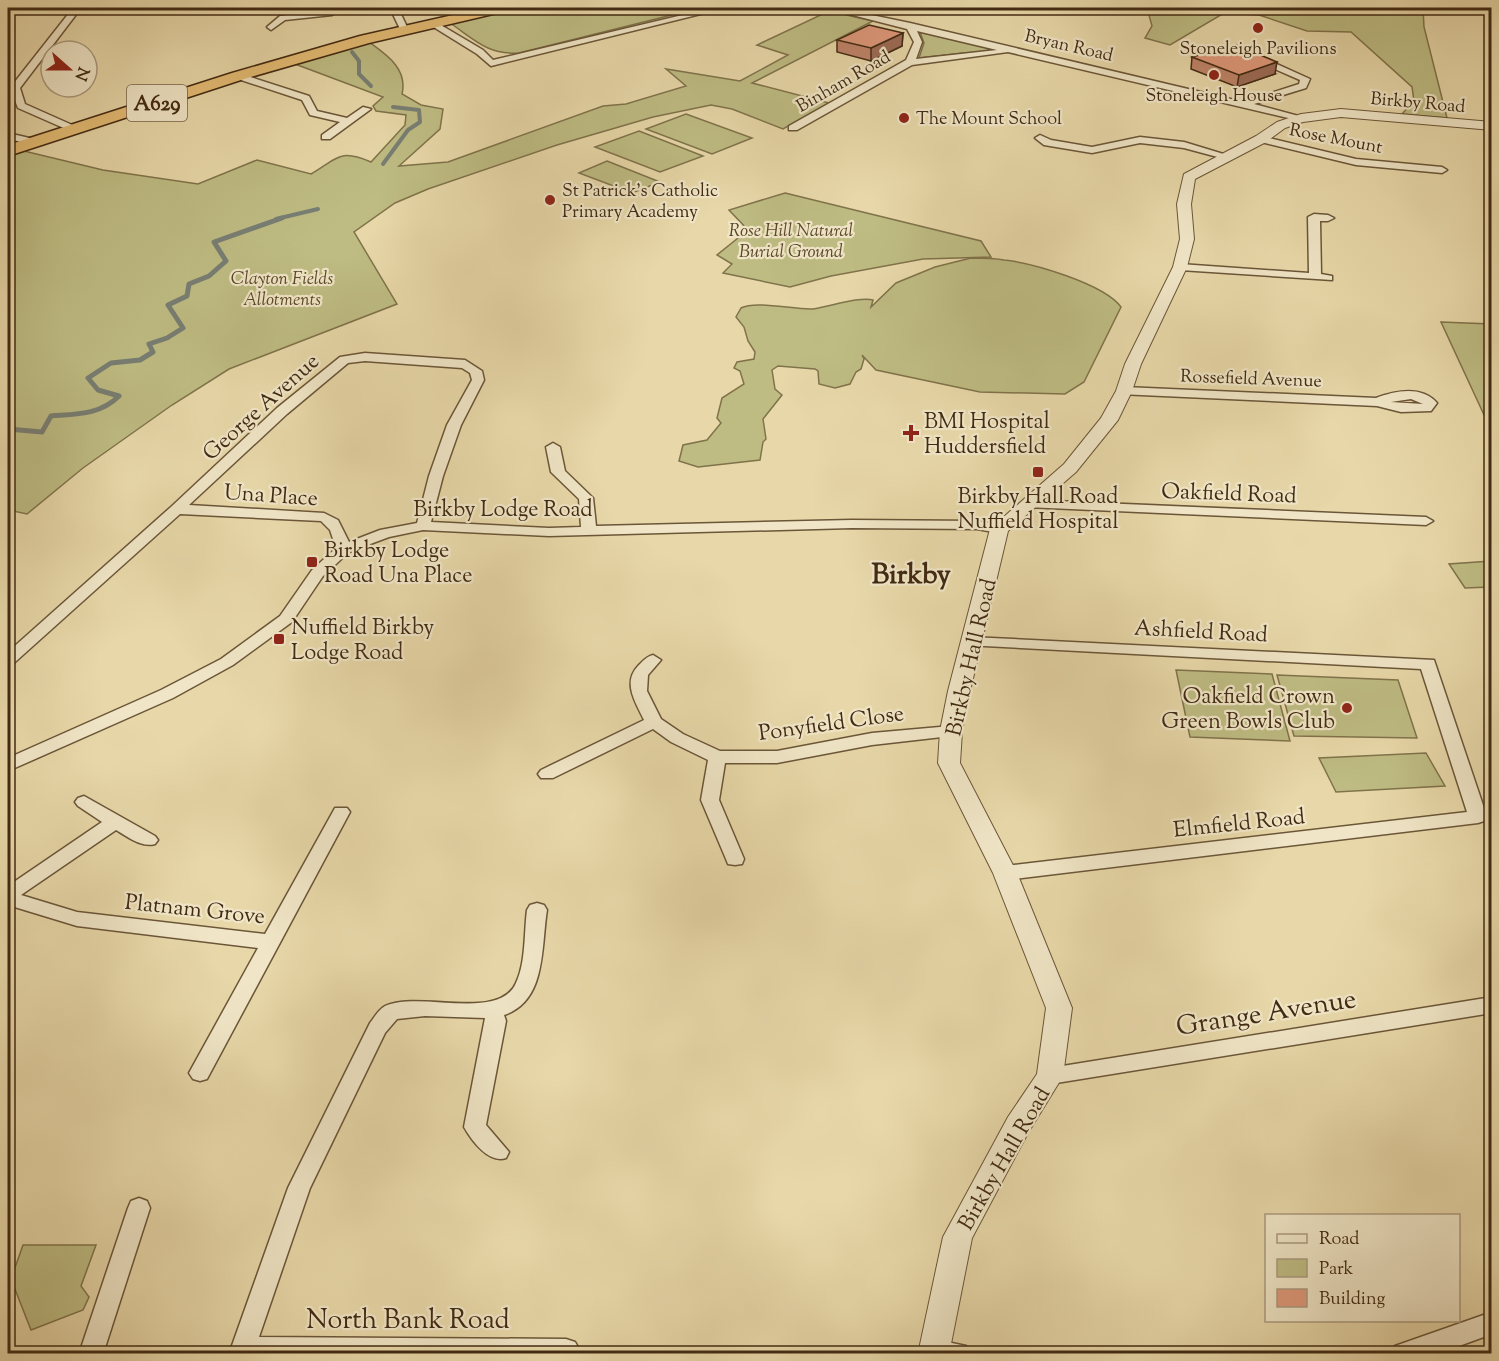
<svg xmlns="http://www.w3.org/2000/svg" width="1499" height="1361" viewBox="0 0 1499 1361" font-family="'Sorts Mill Goudy',serif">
	<rect width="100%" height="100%" fill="#e8d8a9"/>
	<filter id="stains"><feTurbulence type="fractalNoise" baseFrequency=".00333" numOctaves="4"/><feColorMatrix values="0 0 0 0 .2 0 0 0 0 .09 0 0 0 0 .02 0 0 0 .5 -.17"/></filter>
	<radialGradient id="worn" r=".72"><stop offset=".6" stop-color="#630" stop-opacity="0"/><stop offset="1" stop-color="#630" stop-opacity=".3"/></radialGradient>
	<!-- green -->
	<g fill="#bebc83" stroke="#80734b" stroke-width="1.5">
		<path d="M524,8H700L519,53C488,55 475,40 450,23Z"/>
		<polygon points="1147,8 1423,8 1424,27 1447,118 1402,114 1414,101 1412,87 1351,32 1307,31 1259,15 1224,13 1170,45 1145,38 1152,26"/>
		<path d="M829,11L873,21L752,83L829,103L783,129L732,109L711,105L653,117L557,145L428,189L395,203L354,232L397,304L229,369L172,405L83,468L27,514L8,510V156L24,151L103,170L198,184L257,160L311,174C339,157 340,149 371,162L405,125L406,115L376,111L373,106L383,97L295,64L369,42C387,55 408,69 402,94L421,105L443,109L440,129L399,166L448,162L603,106L626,104L686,86L666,69L740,81L788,55L757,45Z"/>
		<polygon points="920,32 1001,51 964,53 919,58 924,43"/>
		<polygon points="686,114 752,138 712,154 646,129"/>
		<polygon points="639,131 703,156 660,172 595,147"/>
		<polygon points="607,161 660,182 632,193 579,173"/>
		<polygon points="785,193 981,241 991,257 923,259 831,276 790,287 723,273 732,264 717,255 748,230 729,210"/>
		<path d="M971,258C982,258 994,258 1004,260C1033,263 1104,284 1121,307L1084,382L1065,394L980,392L876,370L862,355L864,359L861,369L856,372L850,384L835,388L819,384L818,371L815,369L778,366L772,370L775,389L782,395L763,419L766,439L763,442L760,460L698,467L679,461L683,445L707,440L721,423L717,418L722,398L744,384L740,371L734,368L737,362L754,359L755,352L748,341L744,327L736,317L741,308C756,300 794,310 813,309C829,307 860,296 873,300L871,307L896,283L935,267Z"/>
		<polygon points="1441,322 1491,324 1491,430"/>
		<polygon points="1491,561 1491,587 1465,588 1449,564"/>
		<polygon points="1176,670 1272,674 1290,741 1190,737"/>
		<polygon points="1277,675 1398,680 1417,738 1294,736"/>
		<polygon points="1426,753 1445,786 1336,792 1319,758"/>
		<polygon points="23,1245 96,1245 81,1286 89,1297 83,1310 31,1330 11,1279"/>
	</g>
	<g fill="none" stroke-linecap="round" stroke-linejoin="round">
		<!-- stream-far1 -->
		<g stroke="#787f74" stroke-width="4">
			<polyline points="352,52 359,61 359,74 371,86"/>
			<polyline points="383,164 408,130 420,122 419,110 393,107"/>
			<polyline points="276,219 318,209"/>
		</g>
		<!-- stream -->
		<path stroke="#787f74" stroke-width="5" d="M8,429L42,432L51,416C76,414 100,415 119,396L98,390L88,378L111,363L140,360L153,352L149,344L167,338L183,328L168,305L187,296L189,284L209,276L226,261L214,242L282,218"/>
		<defs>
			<g id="minor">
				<polygon points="73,8 81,8 20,88 25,104 79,128 79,132 75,133 18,108 10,88"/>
				<polygon points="325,8 333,8 336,12 332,15 285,20 271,30 267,27 280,16 326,10"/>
				<polygon points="390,8 398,8 408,29 407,31 401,31"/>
				<polygon points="712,8 725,8 491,66 477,54 427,23 434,21 483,50 493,60"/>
				<path d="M825,8H838L910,23L1243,102L1299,84L1300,80L1254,60L1252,58L1257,55L1310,79L1306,88L1254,104L1306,118L1301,121L1008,52L912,65L797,130H789V126L906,60L914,42L907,29ZM917,31L997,50L916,59L922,42Z"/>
				<polygon points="235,74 241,74 309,96 317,111 347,118 363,107 371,109 330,139 322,139 322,135 340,122 310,115 302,100 235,78"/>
				<polygon points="8,133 38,140 39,142 34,145 8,139"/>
				<polygon points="1040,135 1051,140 1092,147 1140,137 1184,142 1230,156 1225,159 1184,148 1140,143 1092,153 1044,145 1035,138"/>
				<polygon points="1261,136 1356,159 1442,167 1447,170 1442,173 1356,165 1257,141 1256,139"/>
				<polygon points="1314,214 1328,215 1334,218 1328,221 1320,221 1321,274 1332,276 1332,280 1180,270 1174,267 1180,264 1309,273 1308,217"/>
				<path d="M365,353L465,360L482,371L484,380L461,425L443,476L431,522L549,528L581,527L579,499L551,472L546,447L553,443L560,447L565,471L593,498L596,526L852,520L977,521L1004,526L1006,529L999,533L977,529L852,528L549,536L423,530L389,537L349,552L323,576L292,622L233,665L173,698L8,771V758L161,690L221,659L280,616L312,570L336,548L330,530L321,521L180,514L14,663L8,665V652L172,506L277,408L340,357ZM365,361L462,368L470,373L472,380L447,425L429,476L417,523L380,530L349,542L338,520L324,513L189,505L287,414L348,363Z"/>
				<path d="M1124,387L1376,398C1395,391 1421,385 1437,403L1431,411L1401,412L1377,406L1119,394L1117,391L1119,388ZM1411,399L1423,404L1391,402Z"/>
				<polygon points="1031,500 1426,517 1433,521 1426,525 1026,507 1024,504 1026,501"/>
				<polygon points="971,637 1434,660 1487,817 1484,821 1478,823 1005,880 998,878 996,873 998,868 1005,866 1467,812 1421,669 965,645 963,642 965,639"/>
				<path d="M653,655L661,660L648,675L647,691L661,719L683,734L720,751H777L872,733L951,726L957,727L960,731L957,735L951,736L872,745L777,763H725L719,800L744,859L742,864L735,865L728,864L726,859L701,800L708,760L671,742L653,729L553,778H541L538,774L541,770L644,720C636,703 622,683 638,666C643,661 646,657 653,655Z"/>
				<path d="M84,796L155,836L158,840L155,844C142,848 128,837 116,830L21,895L77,912L265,934L335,808H347L350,812L207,1079L200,1081L193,1079L189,1073L258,948L77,926L8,905V886L102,822L78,806L75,802L78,798Z"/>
				<path d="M537,903L544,905L547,910C541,946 547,1001 504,1015L506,1021L486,1125L509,1152L506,1158C489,1164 472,1141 464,1127L485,1018L425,1016L397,1019L385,1033L310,1188L259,1337L566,1339L575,1342L582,1354H229L288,1188L370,1023C374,1018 378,1010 385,1006C419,990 499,1022 516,983C526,962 524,933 527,910L530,905Z"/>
				<polygon points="1492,997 1492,1013 1050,1084 1043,1082 1039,1076 1043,1070 1050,1068"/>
				<polygon points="139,1198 147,1201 150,1208 103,1354 79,1354 128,1208 131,1201"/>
				<polygon points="1492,1312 1492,1334 1437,1354 1392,1354 1395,1346"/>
				<polygon points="933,1339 966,1346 969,1354 922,1354 921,1350 924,1342"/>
			</g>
			<polygon id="tertiary" points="1341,109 1492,122 1492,130 1341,117 1303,122 1285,128 1266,142 1195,179 1191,204 1194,239 1187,267 1141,364 1132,391 1118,420 1076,472 1008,531 970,691 962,731 960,763 1017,873 1072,1008 1063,1076 1028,1133 972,1238 949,1354 918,1354 943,1237 1008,1117 1037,1074 1046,1008 993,873 938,763 940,731 948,691 990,529 1064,464 1101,418 1116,391 1125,364 1173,267 1180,239 1177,204 1184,174 1256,136 1277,122 1301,114"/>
			<polygon id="trunk" points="484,8 508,8 506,11 369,43 244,79 8,156 8,145 232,73 360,36"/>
		</defs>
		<!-- minor casing -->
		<use href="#minor" stroke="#6b5638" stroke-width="3"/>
		<!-- tertiary casing -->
		<use href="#tertiary" stroke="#6b5638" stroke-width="2"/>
		<!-- trunk casing -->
		<use href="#trunk" stroke="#412a13" stroke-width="3"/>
		<!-- minor -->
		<use href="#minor" fill="#f0e6c7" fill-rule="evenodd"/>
		<!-- tertiary -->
		<use href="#tertiary" fill="#f0e6c7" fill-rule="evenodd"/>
		<!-- trunk -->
		<use href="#trunk" fill="#e4bc74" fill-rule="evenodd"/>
	</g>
	<!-- wall -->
	<g fill="#c0846a" stroke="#412a13" stroke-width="1.5">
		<polygon points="903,33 902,46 871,61 837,52 837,40"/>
		<polygon points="1192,57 1275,74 1237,87 1191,69"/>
	</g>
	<!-- shaded-wall -->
	<g fill="#9c6b56" stroke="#412a13" stroke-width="1.5">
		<polygon points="903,33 902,46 871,61 871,48"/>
		<polygon points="1277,62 1275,74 1237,87 1239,75"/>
	</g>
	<!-- building -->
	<g fill="#df997b" stroke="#412a13" stroke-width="1.5">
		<polygon points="869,25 903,33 871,48 837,40"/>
		<polygon points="1236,45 1277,62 1239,75 1192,57"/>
	</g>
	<!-- markers -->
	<g fill="#8f2418" stroke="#f0e6c7" stroke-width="2">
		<circle cx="1258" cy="28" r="6"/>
		<circle cx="1214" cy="75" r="6"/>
		<circle cx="904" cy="118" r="6"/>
		<circle cx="550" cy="200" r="6"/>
		<path d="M908 424h6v6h6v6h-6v6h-6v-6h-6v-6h6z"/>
		<rect x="1032" y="466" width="12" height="12" rx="3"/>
		<rect x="306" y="556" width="12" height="12" rx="3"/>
		<rect x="273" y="633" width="12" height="12" rx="3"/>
		<circle cx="1347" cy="708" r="6"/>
	</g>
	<g text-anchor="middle" stroke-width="4.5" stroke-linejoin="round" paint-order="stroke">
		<!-- far-street labels -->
		<g font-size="18" fill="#412a13" stroke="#f0e6c7">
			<text transform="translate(1069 45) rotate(13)" y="6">Bryan Road</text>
			<text transform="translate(843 81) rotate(-30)" y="6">Binham Road</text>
			<text transform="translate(1418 102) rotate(5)" y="6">Birkby Road</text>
			<text transform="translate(1336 138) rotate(11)" y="6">Rose Mount</text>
			<text transform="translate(1251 378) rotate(2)" y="6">Rossefield Avenue</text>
		</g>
		<!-- far-poi labels -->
		<g font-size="18" fill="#412a13" stroke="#f0e6c7">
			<text x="1258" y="54">Stoneleigh Pavilions</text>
			<text x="1214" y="101">Stoneleigh House</text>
			<text x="916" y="124" text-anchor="start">The Mount School</text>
			<text x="562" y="196" text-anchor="start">St Patrick's Catholic<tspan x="562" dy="21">Primary Academy</tspan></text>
		</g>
		<!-- far-park labels -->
		<g font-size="18" font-style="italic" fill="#5a4729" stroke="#f0e6c7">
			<text x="791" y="236">Rose Hill Natural<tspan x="791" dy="21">Burial Ground</tspan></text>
			<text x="282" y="284">Clayton Fields<tspan x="282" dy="21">Allotments</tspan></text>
		</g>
		<!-- shield labels -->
		<rect fill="#f0e6c7" stroke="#766249" stroke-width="1.5" x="127" y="85" width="60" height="36" rx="4.5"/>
		<g font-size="21" font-weight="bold" fill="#412a13">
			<text x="157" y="110">A629</text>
		</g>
		<!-- street labels -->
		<g font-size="22" fill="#412a13" stroke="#f0e6c7">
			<text transform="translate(260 406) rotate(-42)" y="8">George Avenue</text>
			<text transform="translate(1229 492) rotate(2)" y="8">Oakfield Road</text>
			<text transform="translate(271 494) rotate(4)" y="8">Una Place</text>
			<text x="503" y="516">Birkby Lodge Road</text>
			<text transform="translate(1201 630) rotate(3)" y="8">Ashfield Road</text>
			<text transform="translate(970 657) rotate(-77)" y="8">Birkby Hall Road</text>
			<text transform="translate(831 722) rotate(-8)" y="8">Ponyfield Close</text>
			<text transform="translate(1239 822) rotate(-6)" y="8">Elmfield Road</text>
			<text transform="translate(195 908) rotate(6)" y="8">Platnam Grove</text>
			<text transform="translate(1003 1158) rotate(-60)" y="8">Birkby Hall Road</text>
		</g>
		<!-- poi labels -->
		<g font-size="22" fill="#412a13" stroke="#f0e6c7" text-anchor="start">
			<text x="924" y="428">BMI Hospital<tspan x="924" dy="25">Huddersfield</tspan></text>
			<text x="1038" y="503" text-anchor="middle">Birkby Hall Road<tspan x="1038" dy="25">Nuffield Hospital</tspan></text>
			<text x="324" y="557">Birkby Lodge<tspan x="324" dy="25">Road Una Place</tspan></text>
			<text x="291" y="634">Nuffield Birkby<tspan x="291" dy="25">Lodge Road</tspan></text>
			<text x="1335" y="703" text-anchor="end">Oakfield Crown<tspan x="1335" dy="25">Green Bowls Club</tspan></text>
		</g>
		<!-- near-street labels -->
		<g font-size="27" fill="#412a13" stroke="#f0e6c7">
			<text transform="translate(1266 1012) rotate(-9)" y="9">Grange Avenue</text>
			<text x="408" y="1328">North Bank Road</text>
		</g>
		<!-- district labels -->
		<g font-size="28" font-weight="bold" fill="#412a13" stroke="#f0e6c7">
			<text x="911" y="583">Birkby</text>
		</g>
	</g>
	<!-- margin -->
	<rect width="1499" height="1361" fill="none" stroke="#e8d8a9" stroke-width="30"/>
	<rect x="9" y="9" width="1481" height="1343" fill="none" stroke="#412a13" stroke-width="3"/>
	<rect x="15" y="15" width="1469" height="1331" fill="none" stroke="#412a13" stroke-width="1.5"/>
	<!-- legend -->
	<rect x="1265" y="1214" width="195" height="108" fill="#f0e6c7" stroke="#aa9b7f" stroke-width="1.5"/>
	<rect x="1277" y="1234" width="30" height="9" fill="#f0e6c7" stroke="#aa9b7f" stroke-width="1.5"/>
	<text x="1319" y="1244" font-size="18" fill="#412a13">Road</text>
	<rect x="1277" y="1259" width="30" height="18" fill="#bebc83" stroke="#aa9b7f" stroke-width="1.5"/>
	<text x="1319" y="1274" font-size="18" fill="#412a13">Park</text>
	<rect x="1277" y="1289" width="30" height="18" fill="#df997b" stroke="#aa9b7f" stroke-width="1.5"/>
	<text x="1319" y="1304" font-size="18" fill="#412a13">Building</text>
	<!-- north arrow -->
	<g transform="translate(69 69) rotate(111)"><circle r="28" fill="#f0e6c7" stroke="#aa9b7f" stroke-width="1.5"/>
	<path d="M0-4.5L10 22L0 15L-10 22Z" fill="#8f2418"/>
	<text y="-9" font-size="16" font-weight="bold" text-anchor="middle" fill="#412a13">N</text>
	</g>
	<rect width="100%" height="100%" filter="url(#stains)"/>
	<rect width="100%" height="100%" fill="url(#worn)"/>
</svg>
